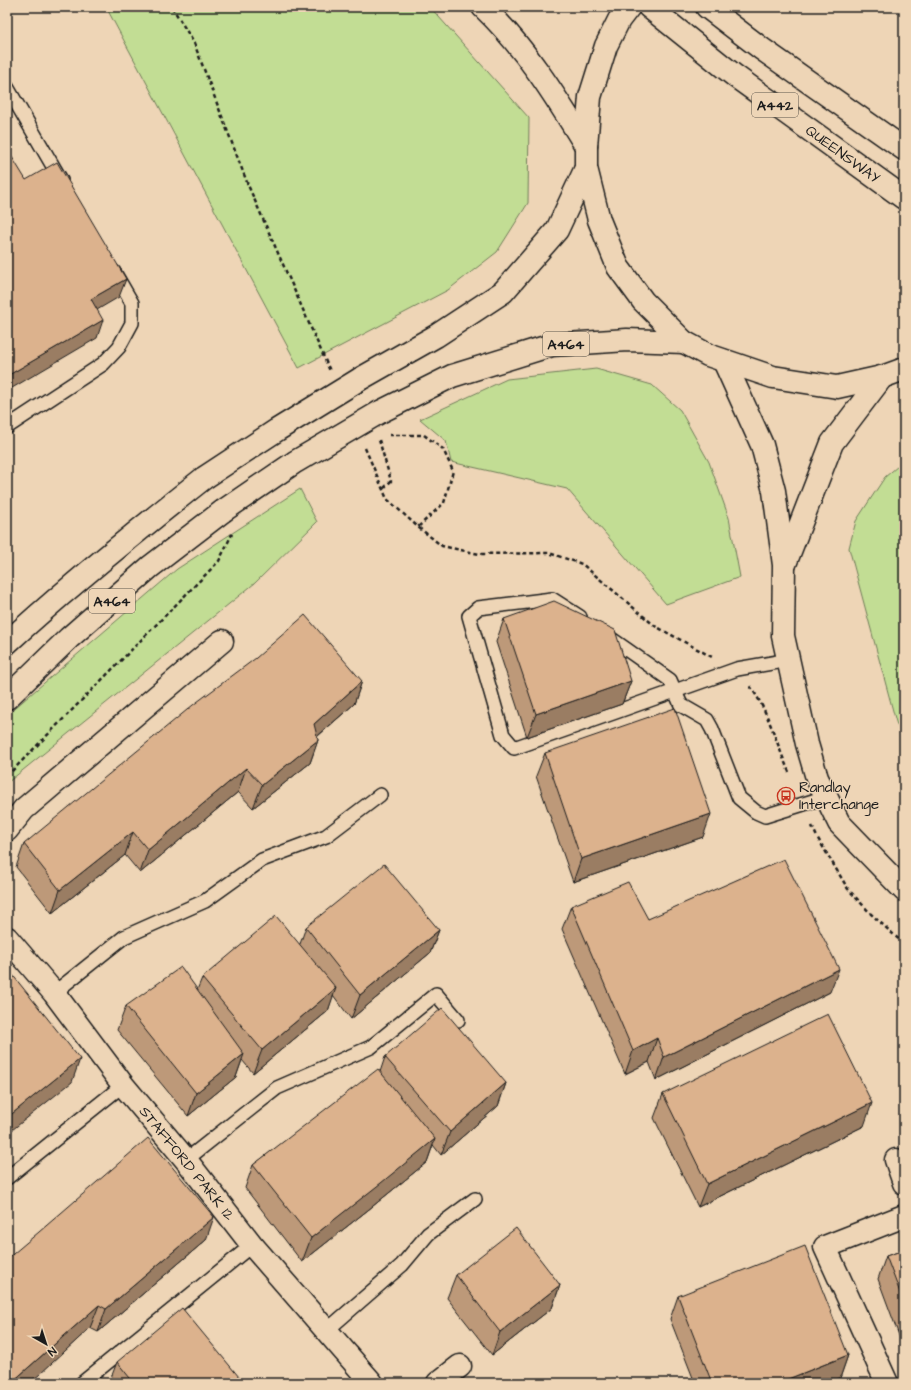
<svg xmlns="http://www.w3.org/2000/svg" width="911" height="1390" viewBox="0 0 911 1390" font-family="'Architects Daughter',sans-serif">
	<rect width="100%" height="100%" fill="#eed5b6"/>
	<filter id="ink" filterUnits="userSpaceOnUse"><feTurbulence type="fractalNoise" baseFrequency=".025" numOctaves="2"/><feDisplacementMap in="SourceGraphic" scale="8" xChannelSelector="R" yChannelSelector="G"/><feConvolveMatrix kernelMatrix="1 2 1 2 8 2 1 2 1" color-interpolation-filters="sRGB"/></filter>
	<g filter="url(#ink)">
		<!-- green -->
		<g fill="#c2dd94" stroke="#6f7c58">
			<polygon points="106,7 430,7 529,118 528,203 497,252 448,290 299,368"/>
			<polygon points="596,369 652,385 680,410 709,462 729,518 740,577 666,604 567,489 451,462 446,441 420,419 507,379"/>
			<polygon points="904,461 904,740 896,722 849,548 856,521 885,477"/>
			<polygon points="300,489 317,522 255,583 7,783 7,716 16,707 177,569"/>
		</g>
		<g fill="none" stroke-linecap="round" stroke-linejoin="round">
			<defs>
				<g id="service">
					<polyline points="7,87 61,180"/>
					<polyline points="7,427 103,364 119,347 132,323 132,303 114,272"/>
					<polyline points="580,617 552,599 478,608 469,616 503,735 514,748 737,669 789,660"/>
					<polyline points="606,635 670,680 681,705 707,720 712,729 739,798 756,812 765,816 826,797"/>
					<polyline points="54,993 124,937 205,901 262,860 326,836 380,795"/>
					<polyline points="186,1160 277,1088 371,1047 436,994 458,1020"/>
					<polyline points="7,1178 123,1085"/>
					<polyline points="326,1331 402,1265 428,1234 475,1199"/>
					<polyline points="82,1383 252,1245"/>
				</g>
				<g id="minor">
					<polyline points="724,361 762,445 774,491 784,565 783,636 807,744 817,778 839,823 904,890"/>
					<polyline points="785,564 832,443 882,377"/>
					<polyline points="7,830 24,809 222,641"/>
					<polyline points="7,938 54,993 123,1085 186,1160 252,1245 372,1383"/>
					<polyline points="896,1160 904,1183"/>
					<polyline points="438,1383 460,1366"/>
					<polyline points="887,1383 825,1247 904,1216"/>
				</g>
				<g id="trunk">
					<path d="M483,7C525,47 556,97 586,146"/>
					<polyline points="629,7 619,20 606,46 590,97 586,146 586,168 599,220 618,267 643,301 684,342 708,355 773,377 837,387 882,377 904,369"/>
					<polyline points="649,7 735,76 904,198"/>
					<polyline points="707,7 762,49 904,149"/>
					<polyline points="360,379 436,336 503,292 557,230 586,168"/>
					<polyline points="380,412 452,376 552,345 627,340 684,342"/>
					<path d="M7,643C70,585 137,531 204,478"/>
					<polyline points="7,698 69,638 150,567 223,511"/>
				</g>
			</defs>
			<!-- service casing -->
			<use href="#service" stroke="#1c1c1c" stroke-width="16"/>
			<!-- minor casing -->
			<use href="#minor" stroke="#1c1c1c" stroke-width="25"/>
			<!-- trunk casing -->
			<use href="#trunk" stroke="#1c1c1c" stroke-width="25"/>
			<!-- path -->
			<g stroke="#1c1c1c" stroke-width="2.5" stroke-dasharray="4 3" stroke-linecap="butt">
				<polyline points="172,7 194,43 248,185 330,371"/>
				<polyline points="389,435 424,435 443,449 453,471 444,503 418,527"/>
				<polyline points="379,440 391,481 383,489"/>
				<polyline points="365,448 387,499 418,527 442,546 479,554 549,553 582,564 655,626 712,657"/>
				<path d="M750,686C769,712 776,743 789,772"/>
				<polyline points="7,776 219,561 232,534"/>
				<polyline points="812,826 817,837 848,889 871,914 904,944"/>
			</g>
			<!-- service -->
			<use href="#service" stroke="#eed5b6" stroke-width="13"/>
			<!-- minor -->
			<use href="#minor" stroke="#eed5b6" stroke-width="22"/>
			<!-- trunk -->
			<use href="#trunk" stroke="#eed5b6" stroke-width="22"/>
			<defs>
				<g id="trunk-bridge">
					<polyline points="204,478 277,430 360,379"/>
					<polyline points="223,511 295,462 380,412"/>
				</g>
			</defs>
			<!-- trunk-bridge casing -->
			<use href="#trunk-bridge" stroke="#1c1c1c" stroke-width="25" stroke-linecap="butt"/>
			<!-- trunk-bridge -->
			<use href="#trunk-bridge" stroke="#eed5b6" stroke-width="22"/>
		</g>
		<!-- wall -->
		<g fill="#bd9979" stroke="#1c1c1c">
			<polygon points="504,619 631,681 622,704 527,737 496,642"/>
			<polygon points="362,681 354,704 317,737 318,740 310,763 253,808 238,792 140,873 125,855 52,913 16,867 24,844"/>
			<polygon points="545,753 703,837 573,882 536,776"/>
			<polygon points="571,906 648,919 830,992 656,1080 649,1062 625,1074 562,929"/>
			<polygon points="306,927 439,930 430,953 351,1019 333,995 328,1011 253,1073 242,1060 236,1077 188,1116 117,1030 126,1006 197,990 202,978 300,944"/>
			<polygon points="385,1057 506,1083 498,1106 441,1155 433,1145 427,1162 373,1206 302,1262 245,1188 253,1165 380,1072"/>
			<polygon points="663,1094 864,1126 698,1207 654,1118"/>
			<polygon points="206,1240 98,1332 90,1328 29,1383 7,1383 7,1259"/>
			<polygon points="904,1250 904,1349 878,1279 886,1256"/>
			<polygon points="456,1275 560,1285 552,1308 492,1355 447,1298"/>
			<polygon points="678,1296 848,1355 840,1378 828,1383 695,1383 670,1319"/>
			<polygon points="117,1362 244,1383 109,1383"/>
		</g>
		<!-- shaded-wall -->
		<g fill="#9a7d63" stroke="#1c1c1c">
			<polygon points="126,279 119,297 85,317 91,299"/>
			<polygon points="103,320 97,338 7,391 7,376"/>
			<polygon points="362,681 354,704 305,747 314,724"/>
			<polygon points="631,681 622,704 527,737 536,714"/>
			<polygon points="318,740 310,763 253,808 262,785"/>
			<polygon points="246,768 238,792 140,873 148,850"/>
			<polygon points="711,814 703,837 573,882 581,859"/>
			<polygon points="133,832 125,855 52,913 60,890"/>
			<polygon points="439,930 430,953 351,1019 360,995"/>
			<polygon points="839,969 830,992 656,1080 664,1057"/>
			<polygon points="336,988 328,1011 253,1073 262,1050"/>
			<polygon points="657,1038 649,1062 625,1074 633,1051"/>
			<polygon points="244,1054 236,1077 188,1116 196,1093"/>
			<polygon points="80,1059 72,1082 7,1134 7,1121 8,1117"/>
			<polygon points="506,1083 498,1106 441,1155 450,1132"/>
			<polygon points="872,1103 864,1126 698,1207 707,1184"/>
			<polygon points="435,1139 427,1162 373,1206 302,1262 311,1238"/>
			<polygon points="214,1217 206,1240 98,1332 106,1309"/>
			<polygon points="560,1285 552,1308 492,1355 500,1332"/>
			<polygon points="99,1305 90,1328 39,1375 29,1383 11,1383"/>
			<polygon points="848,1355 840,1378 828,1383 778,1383"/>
		</g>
		<!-- building -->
		<g fill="#dcb28d" stroke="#1c1c1c">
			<polygon points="7,149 26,180 57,162 126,279 91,299 103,320 7,376"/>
			<polygon points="554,601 615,630 631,681 536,714 504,619"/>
			<polygon points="305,615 362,681 314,724 318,740 262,785 246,768 148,850 133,832 60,890 24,844 193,705 256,658"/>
			<polygon points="675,708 711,814 581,859 545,753"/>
			<polygon points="784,859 839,969 664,1057 657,1038 633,1051 571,906 628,882 648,919"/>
			<polygon points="384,864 439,930 360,995 306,927"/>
			<polygon points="276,916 336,988 262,1050 202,978"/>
			<polygon points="181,967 244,1054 196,1093 126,1006"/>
			<polygon points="7,968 80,1059 8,1117 7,1115"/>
			<polygon points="442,1008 506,1083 450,1132 385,1057"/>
			<polygon points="828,1014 872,1103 707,1184 663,1094"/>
			<polygon points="378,1069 435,1139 381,1183 311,1238 253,1165"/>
			<polygon points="148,1138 214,1217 106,1309 99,1305 47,1351 11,1383 7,1383 7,1259 39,1232"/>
			<polygon points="516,1228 560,1285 500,1332 456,1275"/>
			<polygon points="805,1246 848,1355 778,1383 712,1383 678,1296"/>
			<polygon points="904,1250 904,1303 886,1256"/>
			<polygon points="182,1308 244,1383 134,1383 117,1362"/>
		</g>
	</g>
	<!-- icons -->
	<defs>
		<symbol id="bus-ring" viewBox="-11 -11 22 22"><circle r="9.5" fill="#eed5b6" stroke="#c8321e" stroke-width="1.5"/><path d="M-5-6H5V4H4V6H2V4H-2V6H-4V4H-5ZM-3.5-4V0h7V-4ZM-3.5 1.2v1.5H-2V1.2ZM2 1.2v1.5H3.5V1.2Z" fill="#c8321e"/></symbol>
	</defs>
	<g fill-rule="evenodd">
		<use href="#bus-ring" x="776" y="786" width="20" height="20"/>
	</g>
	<g text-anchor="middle" stroke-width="3" stroke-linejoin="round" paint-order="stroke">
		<!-- shield labels -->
		<g fill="#eed5b6" stroke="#5b544a" stroke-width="1">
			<rect x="752" y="93" width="46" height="24" rx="3"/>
			<rect x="543" y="332" width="46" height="24" rx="3"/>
			<rect x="89" y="589" width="46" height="24" rx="3"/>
		</g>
		<g font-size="14" font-weight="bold" fill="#1c1c1c">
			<text x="775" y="110">A442</text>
			<text x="566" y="349">A464</text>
			<text x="112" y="606">A464</text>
		</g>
		<!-- street labels -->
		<g font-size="15" fill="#1c1c1c" stroke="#eed5b6">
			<text transform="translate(843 154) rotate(36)" y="5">QUEENSWAY</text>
			<text transform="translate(187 1163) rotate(51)" y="5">STAFFORD PARK 12</text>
		</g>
		<!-- poi labels -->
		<g font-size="15" fill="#1c1c1c" stroke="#eed5b6" text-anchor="start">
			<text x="799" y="792">Randlay<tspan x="799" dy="17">Interchange</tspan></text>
		</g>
	</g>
	<!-- margin -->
	<rect width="911" height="1390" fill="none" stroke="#eed5b6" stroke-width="24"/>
	<rect x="12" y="12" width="887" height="1366" fill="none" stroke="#1c1c1c" stroke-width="1.5" filter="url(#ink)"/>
	<!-- north arrow -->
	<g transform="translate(46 1344) rotate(141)" stroke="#eed5b6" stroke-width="3" paint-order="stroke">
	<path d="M0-3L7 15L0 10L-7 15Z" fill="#1c1c1c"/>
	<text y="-6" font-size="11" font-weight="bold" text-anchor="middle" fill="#1c1c1c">N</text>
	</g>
</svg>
